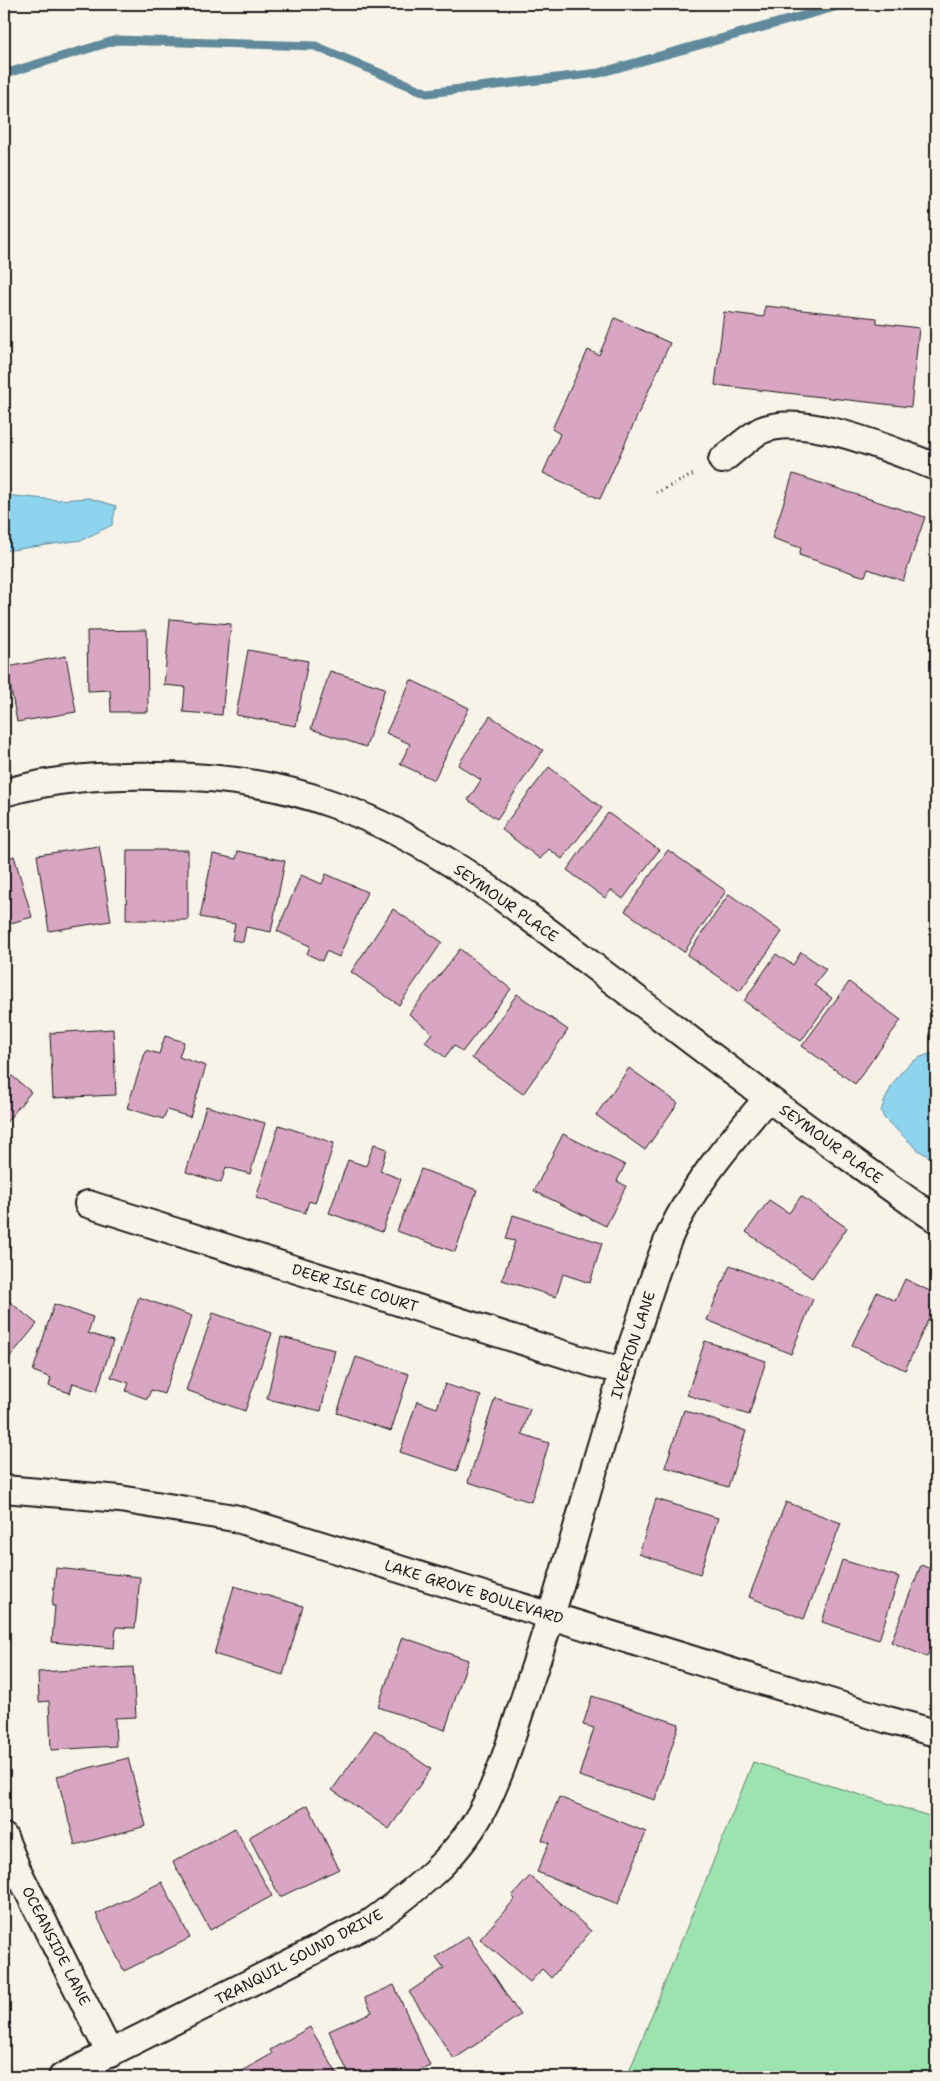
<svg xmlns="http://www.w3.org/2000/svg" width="940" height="2081" viewBox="0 0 940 2081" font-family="'Shantell Sans',sans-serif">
	<rect width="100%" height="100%" fill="#f7f3e8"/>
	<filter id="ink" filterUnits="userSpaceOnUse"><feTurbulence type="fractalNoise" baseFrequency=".02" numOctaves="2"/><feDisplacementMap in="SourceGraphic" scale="10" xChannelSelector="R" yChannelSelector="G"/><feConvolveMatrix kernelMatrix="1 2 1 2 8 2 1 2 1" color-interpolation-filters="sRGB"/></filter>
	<g filter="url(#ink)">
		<!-- green -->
		<polygon fill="#9de3b0" stroke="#5c8066" points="753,1762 936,1818 936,2077 627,2077"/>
		<!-- water -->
		<g fill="#8ed4ef" stroke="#608a9b">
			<polygon points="4,495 57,500 89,498 116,506 112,525 82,540 4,551"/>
			<path d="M936,1053V1161L918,1150L884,1118L881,1111C890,1084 906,1056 936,1053Z"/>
		</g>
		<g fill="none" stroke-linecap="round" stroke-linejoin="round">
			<!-- stream -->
			<polyline stroke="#608a9b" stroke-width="9" points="4,74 117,40 315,46 427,93 599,73 845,4"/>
		</g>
		<!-- building -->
		<g fill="#d8a6c2" stroke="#1c1c1c">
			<polygon points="765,306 877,318 877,323 919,328 911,407 715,385 724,312 764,317"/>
			<polygon points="615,318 670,343 600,499 543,473 560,434 552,429 588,350 599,355"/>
			<polygon points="793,474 925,517 903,581 868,569 865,576 862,576 799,555 801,548 772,538"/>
			<polygon points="170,619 231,624 222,715 183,712 185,687 164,685"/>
			<polygon points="147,630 148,712 111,712 110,690 88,691 87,631"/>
			<polygon points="248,650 308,661 296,726 236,715"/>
			<polygon points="66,656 76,712 17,722 7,667"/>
			<polygon points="330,671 385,688 366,747 311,729"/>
			<polygon points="411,680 469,708 434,780 400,764 410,744 386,733"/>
			<polygon points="490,716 543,750 497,819 468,800 481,780 458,765"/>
			<polygon points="549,767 602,808 562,859 549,849 540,859 501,829"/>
			<polygon points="608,813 659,850 623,899 611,890 605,898 567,870"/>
			<polygon points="99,846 111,921 49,931 37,855"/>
			<polygon points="127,850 188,850 188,920 126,920"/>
			<polygon points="668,850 726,891 684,952 625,911"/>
			<polygon points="238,851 285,861 271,932 246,927 243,942 232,940 235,924 200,917 213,854 236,859"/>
			<polygon points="14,856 32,917 4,925 4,860"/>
			<polygon points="326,874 367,892 339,957 326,951 322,961 307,954 310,946 277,931 301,875 322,884"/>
			<polygon points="729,894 782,932 740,991 687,955"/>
			<polygon points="393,909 442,942 399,1005 351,972"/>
			<polygon points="460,949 511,989 462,1052 454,1045 445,1057 425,1042 432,1033 409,1014"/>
			<polygon points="801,952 826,969 814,985 832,998 801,1041 744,1001 776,954 793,965"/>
			<polygon points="849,982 901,1020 855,1084 802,1046"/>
			<polygon points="517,994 568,1030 523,1094 472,1058"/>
			<polygon points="113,1029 116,1095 53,1098 50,1033"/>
			<polygon points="165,1036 184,1042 179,1057 206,1066 190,1117 167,1110 163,1119 127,1108 146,1050 159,1054"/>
			<polygon points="629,1068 678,1103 645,1150 596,1115"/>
			<polygon points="4,1069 31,1092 4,1125"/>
			<polygon points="206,1106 265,1123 250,1174 226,1167 221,1183 186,1172"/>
			<polygon points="279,1125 334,1143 315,1203 309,1201 305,1213 256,1198"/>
			<polygon points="563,1134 625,1165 617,1181 626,1186 606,1226 534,1191"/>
			<polygon points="374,1144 387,1149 380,1171 401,1179 382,1232 329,1213 348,1160 366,1166"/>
			<polygon points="421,1169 477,1190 455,1252 397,1231"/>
			<polygon points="801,1196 847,1228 812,1278 746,1232 769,1200 789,1213"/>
			<polygon points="513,1215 602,1243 590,1283 563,1274 556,1297 502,1280 515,1241 506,1239"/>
			<polygon points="730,1265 813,1299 791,1354 707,1320"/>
			<polygon points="905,1279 936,1294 936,1303 905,1370 852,1345 877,1292 895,1301"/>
			<polygon points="4,1297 37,1324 4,1364"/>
			<polygon points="139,1297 192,1316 164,1394 151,1390 147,1399 126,1391 129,1383 111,1377"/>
			<polygon points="54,1304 93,1317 88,1333 113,1341 97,1391 73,1383 70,1393 49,1386 51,1378 33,1371"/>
			<polygon points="213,1313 272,1333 245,1411 186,1390"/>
			<polygon points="281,1337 335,1350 321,1411 267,1399"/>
			<polygon points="705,1341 766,1361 749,1415 687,1395"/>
			<polygon points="356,1357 409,1374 391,1431 337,1413"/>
			<polygon points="445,1384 481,1396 457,1471 400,1452 417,1401 437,1408"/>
			<polygon points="495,1398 530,1409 522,1434 549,1443 531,1502 468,1482"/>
			<polygon points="684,1410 746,1431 728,1487 665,1467"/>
			<polygon points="656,1499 718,1518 700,1574 639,1554"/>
			<polygon points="786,1502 841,1523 804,1619 749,1597"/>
			<polygon points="842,1560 899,1577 879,1640 822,1622"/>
			<polygon points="921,1565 936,1571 936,1634 927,1657 891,1642"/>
			<polygon points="56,1568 140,1577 135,1628 116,1627 114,1648 52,1642 55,1606 52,1606"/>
			<polygon points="234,1586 303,1606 283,1675 214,1654"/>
			<polygon points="402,1637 468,1660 445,1730 378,1707"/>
			<polygon points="133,1667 136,1717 115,1718 116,1746 51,1750 49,1701 39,1702 38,1672"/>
			<polygon points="592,1696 679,1724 655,1800 579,1776 594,1728 583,1725"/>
			<polygon points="375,1730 431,1769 389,1829 332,1790"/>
			<polygon points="128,1758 146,1826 75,1845 57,1776"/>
			<polygon points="559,1797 646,1832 618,1904 537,1872 549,1843 542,1840"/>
			<polygon points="308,1805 339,1869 280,1897 249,1837"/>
			<polygon points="235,1828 272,1896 210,1930 173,1862"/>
			<polygon points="530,1876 591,1931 551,1978 542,1969 530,1982 480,1939 515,1899 512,1896"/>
			<polygon points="162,1882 190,1938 124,1971 96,1914"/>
			<polygon points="468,1936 520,2015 454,2059 409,1992 444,1968 436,1957"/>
			<polygon points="394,1985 430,2066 405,2077 350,2077 329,2031 372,2012 365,1998"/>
			<polygon points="310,2027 339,2077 238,2077 236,2074 272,2054 270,2050"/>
		</g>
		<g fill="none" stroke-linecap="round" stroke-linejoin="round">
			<defs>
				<g id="street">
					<path d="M722,460C733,452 749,436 762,430C805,412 894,451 936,467"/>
					<path d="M4,793C54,778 105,775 158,776C216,776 277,784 332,804C442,843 533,921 625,990C698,1046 770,1101 844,1154C875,1176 905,1199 936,1219"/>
					<polyline points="88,1204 595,1364 624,1371"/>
					<polyline points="4,1489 120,1499 234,1518 888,1720 936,1733"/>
					<polyline points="4,1837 17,1869 110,2054"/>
					<path d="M62,2077L373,1921C415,1890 456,1859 481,1813C503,1772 515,1725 530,1681C569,1566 597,1448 636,1333C647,1300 656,1267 670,1235C691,1188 733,1138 767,1099"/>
				</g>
			</defs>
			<!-- street casing -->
			<use href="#street" stroke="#1c1c1c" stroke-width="30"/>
			<!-- path -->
			<polyline stroke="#1c1c1c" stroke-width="3" stroke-dasharray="1 4" stroke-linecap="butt" points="656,493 696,473"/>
			<!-- street -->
			<use href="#street" stroke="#f7f3e8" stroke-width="26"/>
		</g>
	</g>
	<g text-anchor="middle" stroke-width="4" stroke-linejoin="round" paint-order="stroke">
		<!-- street labels -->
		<g font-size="15" fill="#1c1c1c" stroke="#f7f3e8">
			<text transform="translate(506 903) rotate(35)" y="5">SEYMOUR PLACE</text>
			<text transform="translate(831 1144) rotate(36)" y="5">SEYMOUR PLACE</text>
			<text transform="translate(355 1288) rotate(17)" y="5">DEER ISLE COURT</text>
			<text transform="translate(633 1345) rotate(-72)" y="5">IVERTON LANE</text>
			<text transform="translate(474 1592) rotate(17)" y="5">LAKE GROVE BOULEVARD</text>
			<text transform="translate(56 1946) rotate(63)" y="5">OCEANSIDE LANE</text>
			<text transform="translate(299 1957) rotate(-28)" y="5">TRANQUIL SOUND DRIVE</text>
		</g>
	</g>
	<!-- margin -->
	<rect width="940" height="2081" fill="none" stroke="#f7f3e8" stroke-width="20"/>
	<rect x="10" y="10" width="920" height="2061" fill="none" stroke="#1c1c1c" stroke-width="2" filter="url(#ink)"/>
</svg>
